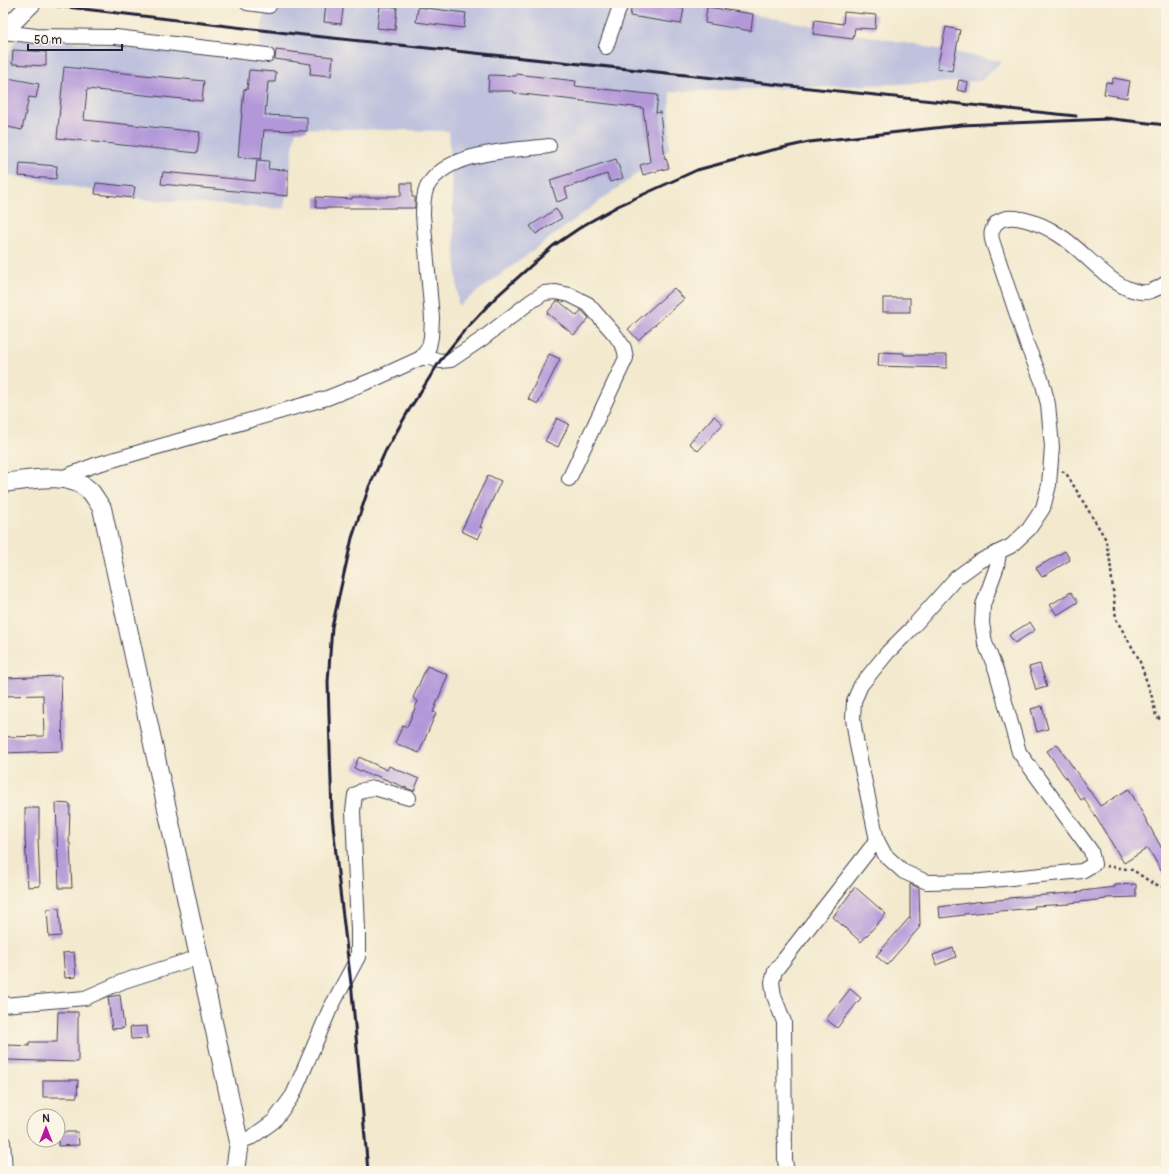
<svg xmlns="http://www.w3.org/2000/svg" width="1169" height="1174" viewBox="0 0 1169 1174" font-family="Pangolin,sans-serif">
	<rect width="100%" height="100%" fill="#fcf5e5"/>
	<filter id="ink" filterUnits="userSpaceOnUse"><feTurbulence type="fractalNoise" baseFrequency=".025" numOctaves="2"/><feDisplacementMap in="SourceGraphic" scale="8" xChannelSelector="R" yChannelSelector="G"/><feConvolveMatrix kernelMatrix="1 2 1 2 8 2 1 2 1" color-interpolation-filters="sRGB"/></filter>
	<filter id="wash" filterUnits="userSpaceOnUse"><feTurbulence type="fractalNoise" baseFrequency=".012" numOctaves="4" result="noise"/><feDisplacementMap in="SourceGraphic" scale="16" xChannelSelector="R" yChannelSelector="G"/><feGaussianBlur stdDeviation="0.9" result="paint"/><feColorMatrix in="noise" values="0 0 0 0 0 0 0 0 0 0 0 0 0 0 0 0 0 1.4 0 .05"/><feComposite in="paint" operator="in"/></filter>
	<g filter="url(#wash)">
		<rect width="100%" height="100%" fill="#f2e9ce"/>
		<!-- industrial -->
		<polygon fill="#bfc2dd" points="266,3 693,3 1002,61 981,81 670,92 669,150 458,306 449,131 296,128 284,209 140,199 3,174 3,65 17,38 257,57"/>
		<g id="blocks">
			<!-- building -->
			<g fill="#b297d9">
				<polygon points="326,3 344,3 341,24 324,22"/>
				<polygon points="632,3 646,3 684,9 681,24 630,16"/>
				<polygon points="380,6 397,7 395,30 377,28"/>
				<polygon points="418,7 466,13 464,28 416,22"/>
				<polygon points="707,7 753,14 751,31 705,23"/>
				<polygon points="844,12 876,15 875,29 855,28 853,39 813,34 815,20 843,24"/>
				<polygon points="946,27 960,30 952,71 937,68"/>
				<polygon points="13,50 46,52 46,66 12,64"/>
				<polygon points="276,50 333,57 331,76 310,74 311,64 275,59"/>
				<polygon points="64,67 204,81 202,101 87,89 84,120 200,132 197,153 57,138"/>
				<polygon points="249,70 276,72 275,82 268,82 265,115 307,117 307,131 264,130 261,159 238,157 244,89 247,90"/>
				<polygon points="516,74 576,81 575,86 658,95 656,113 660,112 665,159 666,158 669,168 643,175 640,165 650,162 643,108 514,93 514,91 488,91 489,75 516,76"/>
				<polygon points="3,77 39,84 36,98 29,97 22,130 3,126"/>
				<polygon points="1113,78 1130,81 1127,98 1104,94 1106,82 1112,83"/>
				<polygon points="959,80 968,82 966,92 957,90"/>
				<polygon points="616,159 623,178 610,182 607,174 565,188 568,198 557,202 550,180"/>
				<polygon points="257,160 269,161 268,169 288,170 288,196 161,184 163,172 255,181"/>
				<polygon points="20,163 57,166 56,179 19,176"/>
				<polygon points="96,183 135,187 133,198 95,194"/>
				<polygon points="401,183 412,183 412,197 415,197 415,208 316,208 316,197 352,199 352,197 388,197 388,196 401,196"/>
				<polygon points="556,209 562,218 536,234 530,226"/>
				<polygon points="674,288 684,299 638,340 628,329"/>
				<rect x="883" y="298" width="27" height="14"/>
				<polygon points="557,301 559,301 577,316 581,310 589,318 574,335 547,313"/>
				<polygon points="879,352 904,353 904,355 947,355 947,368 878,366"/>
				<polygon points="549,354 560,359 538,404 528,399"/>
				<polygon points="714,416 723,424 698,451 689,443"/>
				<polygon points="557,418 569,424 558,447 545,441"/>
				<polygon points="488,475 501,481 480,527 483,528 478,539 461,531"/>
				<polygon points="1065,551 1070,560 1042,577 1036,568"/>
				<polygon points="1071,592 1078,602 1057,615 1050,605"/>
				<polygon points="1030,622 1035,630 1015,643 1009,635"/>
				<polygon points="1040,664 1047,687 1036,690 1029,667"/>
				<polygon points="427,666 448,675 433,712 436,713 419,753 395,743 403,725 407,727 418,701 413,698"/>
				<polygon points="61,676 63,751 3,753 3,737 44,736 43,695 3,696 3,678"/>
				<polygon points="1042,706 1048,729 1037,732 1031,709"/>
				<polygon points="1057,744 1100,806 1129,789 1166,856 1166,879 1148,848 1124,863 1084,798 1081,800 1047,751"/>
				<polygon points="359,757 387,770 389,766 419,779 414,791 372,774 371,776 354,768"/>
				<polygon points="56,803 70,804 69,843 70,843 72,888 59,888"/>
				<polygon points="25,808 39,808 39,839 38,839 40,886 28,887 25,839"/>
				<polygon points="910,884 919,888 920,926 918,926 920,927 887,965 876,956 909,918 910,919"/>
				<polygon points="1136,884 1136,897 1106,898 1106,899 1070,903 1070,904 1034,906 1035,908 964,914 964,915 940,918 939,907 975,902 1009,899 1009,898 1082,892 1082,891 1115,887 1115,885"/>
				<polygon points="855,887 886,914 861,942 833,917"/>
				<polygon points="59,908 61,936 49,937 47,909"/>
				<polygon points="953,948 956,957 936,965 933,955"/>
				<polygon points="74,952 76,977 65,978 63,953"/>
				<polygon points="850,989 861,998 837,1028 826,1019"/>
				<polygon points="120,995 124,1028 112,1029 108,997"/>
				<polygon points="58,1012 78,1012 78,1062 7,1060 8,1045 29,1046 29,1042 57,1042"/>
				<polygon points="147,1026 148,1038 131,1039 130,1027"/>
				<polygon points="43,1080 78,1080 77,1097 43,1097"/>
				<polygon points="58,1132 78,1132 79,1145 58,1146"/>
			</g>
		</g>
	</g>
	<g filter="url(#ink)">
		<use href="#blocks" fill-opacity="0" stroke="#414051" stroke-width="1"/>
		<g fill="none" stroke-linecap="round" stroke-linejoin="round">
			<defs>
				<g id="minor">
					<polyline points="247,3 269,6"/>
					<polyline points="3,32 36,36 116,37 267,55"/>
					<polyline points="606,47 621,3"/>
					<path d="M421,358L429,347L431,337L432,318L423,215C423,206 423,196 427,187C447,150 513,151 549,146"/>
					<polyline points="61,478 95,465 327,398 375,379 421,358 431,358 440,361 451,360 482,339 530,302 544,293 556,292 570,295 588,304 616,336 624,348 626,358 569,479"/>
					<polyline points="877,840 885,855 904,872 927,882 981,881 1082,871 1094,864 1091,851 1019,752 996,670 985,643 982,623 983,605 997,566 999,552"/>
					<polyline points="3,1005 85,998 124,981 199,957"/>
					<polyline points="3,1142 5,1171"/>
					<polyline points="239,1142 252,1137 274,1121 293,1095 329,1011 358,957 358,930 353,811 355,795 363,790 374,788 409,798"/>
					<path d="M787,1171L785,1161L784,1022L774,996L772,982L775,971L877,840L857,745L853,719L854,701L861,685L888,652L910,630L956,578L978,562L1011,546L1029,529L1043,508L1049,485L1052,447L1048,404L1042,381L1027,345L993,243C992,240 991,234 992,231C999,204 1044,225 1059,235C1081,248 1109,284 1132,290C1146,295 1154,291 1166,283"/>
				</g>
				<g id="tertiary">
					<polyline points="3,32 32,3"/>
					<path d="M3,483C30,480 69,470 91,492C95,497 98,503 102,508L239,1142L235,1171"/>
				</g>
			</defs>
			<!-- minor casing -->
			<use href="#minor" stroke="#414051" stroke-width="16"/>
			<!-- tertiary casing -->
			<use href="#tertiary" stroke="#414051" stroke-width="20"/>
			<!-- path -->
			<g stroke="#414051" stroke-width="2.5" stroke-dasharray="3 3" stroke-linecap="butt">
				<polyline points="1062,471 1066,473 1105,538 1110,561 1116,619 1139,659 1152,697 1156,716 1166,724"/>
				<polyline points="1106,866 1133,870 1152,883 1166,888"/>
			</g>
			<!-- minor -->
			<use href="#minor" stroke="#fff" stroke-width="14"/>
			<!-- tertiary -->
			<use href="#tertiary" stroke="#fff" stroke-width="18"/>
			<!-- rail -->
			<g stroke="#22223b" stroke-width="3">
				<polyline points="33,3 304,35 1076,116"/>
				<polyline points="1104,118 1166,125"/>
				<polyline points="368,1171 352,992 339,883 332,815 328,682 332,627 352,538 369,487 386,450 409,410 440,361 463,332 496,297 553,246 584,225 618,206 697,170 768,151 809,142 962,125 1109,119"/>
			</g>
		</g>
	</g>
	<!-- margin -->
	<rect width="1169" height="1174" fill="none" stroke="#fcf5e5" stroke-width="16"/>
	<!-- north arrow -->
	<g transform="translate(46 1128)"><circle r="19" fill="#fcf5e5" stroke="#a5a1a1"/>
	<path d="M0-3L7 15L0 10L-7 15Z" fill="#b5179e"/>
	<text y="-6" font-size="11" font-weight="bold" text-anchor="middle" fill="#22223b">N</text>
	</g>
	<!-- scale -->
	<path d="M28 44v6h94v-6" fill="none" stroke="#22223b" stroke-width="2"/>
	<text x="34" y="44" font-size="12" fill="#22223b" stroke="#fcf5e5" stroke-width="3" paint-order="stroke">50 m</text>
</svg>
